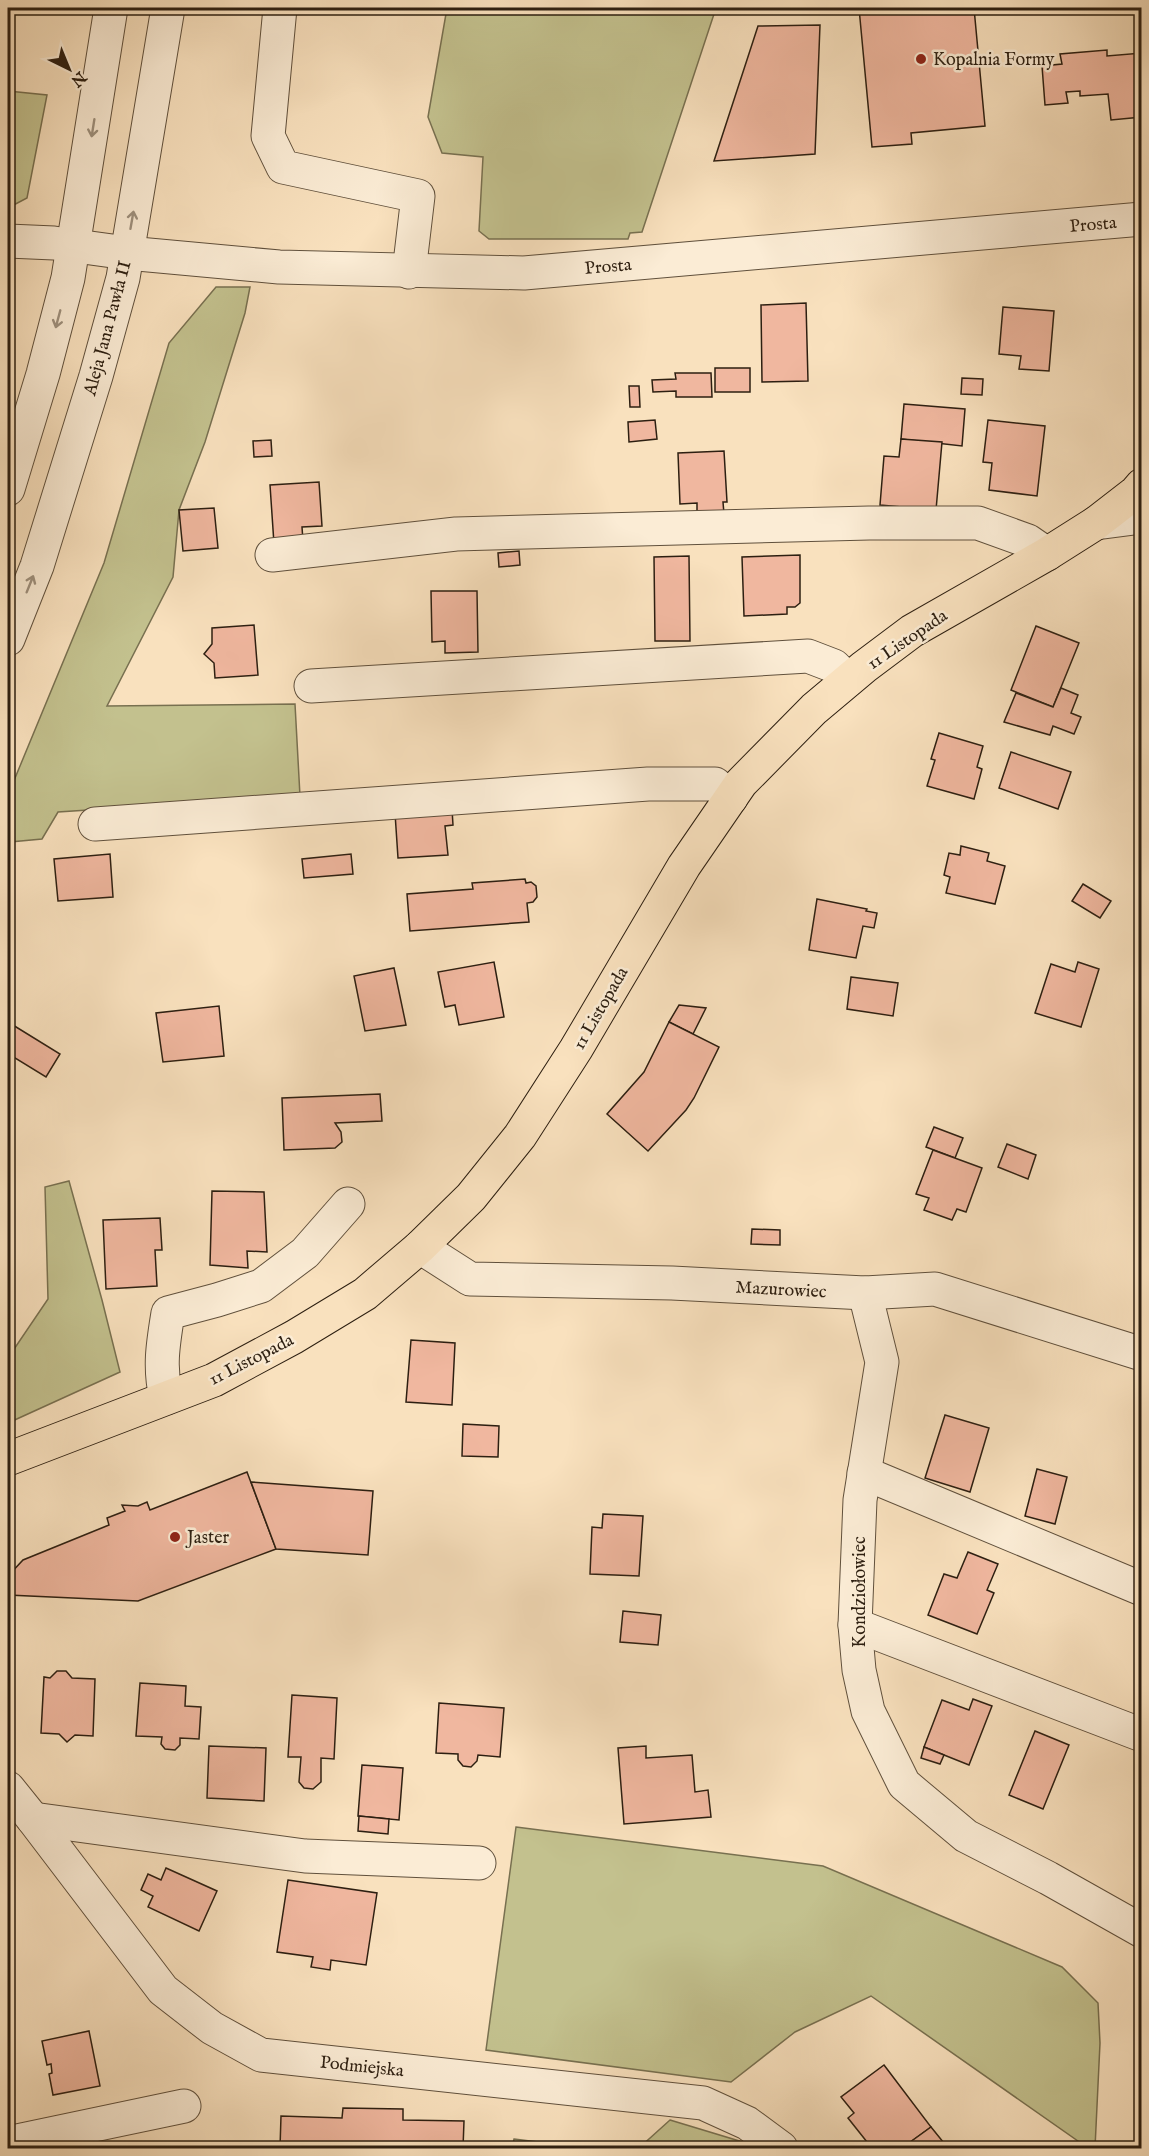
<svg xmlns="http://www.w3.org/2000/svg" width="1149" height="2156" viewBox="0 0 1149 2156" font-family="'IM FELL English',serif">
	<rect width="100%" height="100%" fill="#f9e1be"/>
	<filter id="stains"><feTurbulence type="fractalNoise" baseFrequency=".00333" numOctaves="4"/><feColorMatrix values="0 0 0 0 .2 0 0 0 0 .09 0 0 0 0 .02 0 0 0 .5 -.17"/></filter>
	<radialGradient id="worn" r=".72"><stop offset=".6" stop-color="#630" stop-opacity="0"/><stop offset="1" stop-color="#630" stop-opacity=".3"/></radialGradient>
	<!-- green -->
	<g fill="#c3c18e" stroke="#787050" stroke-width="1.5">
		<polygon points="447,8 716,8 642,232 630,233 628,239 489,239 479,231 483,157 442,153 428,117"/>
		<polygon points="8,91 47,95 27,198 8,208"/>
		<polygon points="216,287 250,287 245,313 205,442 179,510 173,577 107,706 295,704 300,796 58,812 42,839 10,842 8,845 8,795 104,563 169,343"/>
		<polygon points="69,1181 102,1300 120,1372 8,1423 8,1358 48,1299 45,1187"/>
		<polygon points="516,1827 823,1866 1062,1967 1098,2003 1100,2043 1095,2148 1088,2148 871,1996 795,2032 731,2082 486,2050"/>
		<polygon points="670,2120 746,2143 752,2148 639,2148"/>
		<polygon points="514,2139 586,2148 512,2148"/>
	</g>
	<!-- building -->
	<g fill="#f0b79f" stroke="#2d1f11" stroke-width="1.5">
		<polygon points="859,8 974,8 985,126 911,133 912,144 872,147"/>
		<polygon points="820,25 815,154 714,161 758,26"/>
		<polygon points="1107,50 1107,56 1142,53 1142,117 1111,120 1108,94 1080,96 1080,91 1066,92 1068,103 1045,105 1042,66 1062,64 1060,54"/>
		<polygon points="806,303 808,381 762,382 761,305"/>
		<polygon points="1003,307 1054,311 1049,371 1019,369 1021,356 999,354"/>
		<rect x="715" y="368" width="35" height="24"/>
		<polygon points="675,373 711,373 712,397 676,397 676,391 653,392 652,380 676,379"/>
		<polygon points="962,378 983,379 982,395 961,394"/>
		<polygon points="629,386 639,386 640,407 630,407"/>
		<polygon points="904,404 965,409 962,446 901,439"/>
		<polygon points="655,420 657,439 629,442 628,422"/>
		<polygon points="988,420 1045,426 1037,496 989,490 992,463 983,462"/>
		<polygon points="901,439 942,442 936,510 880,505 884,456 899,457"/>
		<polygon points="271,440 272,456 254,457 253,441"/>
		<polygon points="724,451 727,502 723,502 724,514 697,515 697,503 680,504 678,453"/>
		<polygon points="319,482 322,526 302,527 303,541 274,544 270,485"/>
		<polygon points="214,508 218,548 183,551 179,510"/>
		<polygon points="519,551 520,565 499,567 498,553"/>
		<polygon points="800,555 800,603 795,607 787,607 787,614 744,616 742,557"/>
		<polygon points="689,556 690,641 655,641 654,557"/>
		<polygon points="431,591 477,591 478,652 445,653 445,641 432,642"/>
		<polygon points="254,625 258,675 215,678 214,663 204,654 212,644 212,628"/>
		<polygon points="1036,626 1079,643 1053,707 1011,690"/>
		<polygon points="1061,688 1078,695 1071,713 1081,717 1074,734 1053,726 1050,735 1004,722 1016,693 1053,707"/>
		<polygon points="939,733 983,746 977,767 982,769 974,799 927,786 935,760 931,759"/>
		<polygon points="1011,752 1071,772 1058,809 999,788"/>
		<polygon points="452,809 453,825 445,826 448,855 398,858 395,813"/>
		<polygon points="961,846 989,853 987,861 1005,866 995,904 946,893 950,877 944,875 949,853 960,855"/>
		<polygon points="110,854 113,897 58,901 54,859"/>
		<polygon points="351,854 353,874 304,878 302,859"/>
		<polygon points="525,879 526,883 531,882 536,886 537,897 533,902 527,903 529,922 410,931 407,894 473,889 472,883"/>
		<polygon points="1083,884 1111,901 1100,918 1072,901"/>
		<polygon points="817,899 867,909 866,911 877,913 874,928 863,926 856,958 809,950"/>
		<polygon points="494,962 504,1017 459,1025 455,1005 445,1007 438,972"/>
		<polygon points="1078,962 1099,969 1081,1027 1035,1013 1051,964 1075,972"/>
		<polygon points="394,968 406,1025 365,1031 354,976"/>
		<polygon points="851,977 898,983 893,1016 847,1009"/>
		<polygon points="679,1005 706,1008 693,1034 669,1022"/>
		<polygon points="219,1006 224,1056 163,1062 156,1013"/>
		<polygon points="8,1022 60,1054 46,1077 12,1056 8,1064"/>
		<polygon points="669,1022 719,1047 694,1098 686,1110 648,1151 607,1114 644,1072"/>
		<polygon points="380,1094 382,1121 335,1123 341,1132 342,1142 335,1148 284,1150 282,1098"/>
		<polygon points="934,1127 963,1138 955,1158 926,1147"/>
		<polygon points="1007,1144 1036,1155 1028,1179 998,1167"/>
		<polygon points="933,1150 982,1168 966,1212 957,1209 952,1220 924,1210 929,1198 916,1194"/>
		<polygon points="212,1191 264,1192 267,1252 247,1251 248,1268 210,1265"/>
		<polygon points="160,1218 162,1250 155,1250 157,1286 106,1289 103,1220"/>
		<polygon points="752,1229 780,1230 780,1245 751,1244"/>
		<polygon points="411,1340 455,1343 452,1405 406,1402"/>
		<polygon points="945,1415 989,1428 970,1492 925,1478"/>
		<polygon points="463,1424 499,1426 498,1457 462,1456"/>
		<polygon points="1037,1469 1067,1477 1055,1524 1025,1516"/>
		<polygon points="247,1472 276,1549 138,1601 8,1595 8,1576 23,1560 109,1525 107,1518 125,1511 122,1505 138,1506 147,1502 150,1510"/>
		<polygon points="251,1482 373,1491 368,1555 276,1549"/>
		<polygon points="603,1514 643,1516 639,1576 590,1574 592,1527 602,1528"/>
		<polygon points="968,1552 998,1564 987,1590 994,1593 977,1634 928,1615 944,1574 957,1578"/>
		<polygon points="623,1611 661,1615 658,1645 620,1642"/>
		<polygon points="57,1671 66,1671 72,1678 95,1679 93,1736 75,1735 67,1742 59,1734 41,1733 44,1677 50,1678"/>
		<polygon points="140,1683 186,1686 185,1706 201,1707 199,1739 180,1738 180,1745 175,1750 165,1749 161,1744 162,1737 136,1736"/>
		<polygon points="292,1695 337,1698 334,1759 321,1758 321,1782 313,1789 304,1788 299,1782 301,1757 288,1757"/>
		<polygon points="973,1699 992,1706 969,1765 924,1747 942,1700 969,1710"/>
		<polygon points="439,1703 504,1708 500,1757 478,1755 477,1761 471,1767 463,1766 458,1760 458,1754 436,1753"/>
		<polygon points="1035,1731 1069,1745 1043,1809 1009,1795"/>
		<polygon points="209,1746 266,1748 264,1801 207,1798"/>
		<polygon points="646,1746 646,1758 692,1755 695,1792 708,1790 711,1817 624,1824 618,1748"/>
		<polygon points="924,1747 944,1755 940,1764 921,1758"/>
		<polygon points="362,1765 403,1768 399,1820 358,1816"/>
		<polygon points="359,1816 389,1819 388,1834 358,1831"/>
		<polygon points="166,1868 217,1891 199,1931 148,1907 153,1896 141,1890 148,1874 161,1880"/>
		<polygon points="288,1880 377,1893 366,1965 331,1960 330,1970 311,1967 313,1957 277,1952"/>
		<polygon points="89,2031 100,2086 53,2095 49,2074 52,2073 51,2064 47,2065 42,2041"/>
		<polygon points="884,2065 931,2127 902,2148 881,2148 877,2143 871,2147 848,2118 854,2113 841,2097"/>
		<polygon points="343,2108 403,2109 403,2120 464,2121 463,2148 280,2148 281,2116 342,2118"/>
		<polygon points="931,2127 948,2148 902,2148"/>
	</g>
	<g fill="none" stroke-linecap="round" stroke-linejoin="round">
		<defs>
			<g id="minor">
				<polyline points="280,8 268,136 283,167 418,196 409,272"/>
				<polyline points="8,241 54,243 127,253 279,267 524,273 1142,219"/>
				<polyline points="8,489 43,374 68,278 111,8"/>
				<polyline points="1096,523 1142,517"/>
				<polyline points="272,555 456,534 869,523 978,523 1028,541 1047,554"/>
				<polyline points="8,639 37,566 96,376 123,278 168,8"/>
				<polyline points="311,686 808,656 834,666 848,680"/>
				<polyline points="95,824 648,784 715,784 731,798"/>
				<polyline points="420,1247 470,1279 672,1283 865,1293 935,1289 1142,1354"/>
				<polyline points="865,1293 882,1362 860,1500 855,1625 859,1670 868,1711 904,1784 966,1836 1048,1878 1142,1931"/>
				<path d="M166,1398C159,1367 163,1344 168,1313L217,1300L261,1286L305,1253L348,1204"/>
				<polyline points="864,1473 1142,1589"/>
				<polyline points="855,1625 1142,1735"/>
				<polyline points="8,1788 33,1819 163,1990 212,2028 261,2055 703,2103 747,2123 781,2148"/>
				<polyline points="33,1819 305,1856 479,1863"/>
				<polyline points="8,2143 184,2106"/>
			</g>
			<polyline id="major" points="8,1459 214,1380 294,1337 365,1294 420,1247 471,1197 520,1136 576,1049 684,866 741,783 814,709 864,667 912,631 1047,554 1096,523 1136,492 1142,485"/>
		</defs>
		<!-- minor casing -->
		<use href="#minor" stroke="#60503c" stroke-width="35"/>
		<!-- major casing -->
		<use href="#major" stroke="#2d1f11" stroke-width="35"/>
		<!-- minor -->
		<use href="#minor" stroke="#fbecd5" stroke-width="33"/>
		<!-- major -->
		<use href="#major" stroke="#f9e1be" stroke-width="33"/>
	</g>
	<!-- one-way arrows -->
	<defs><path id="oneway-shaft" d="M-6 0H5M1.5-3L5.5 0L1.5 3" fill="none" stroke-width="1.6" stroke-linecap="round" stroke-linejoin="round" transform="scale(1.5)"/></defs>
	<g stroke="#9e907d">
		<use href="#oneway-shaft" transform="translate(93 128) rotate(99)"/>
		<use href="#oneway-shaft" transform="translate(132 220) rotate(-80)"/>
		<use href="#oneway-shaft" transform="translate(58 319) rotate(105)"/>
		<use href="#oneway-shaft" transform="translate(30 584) rotate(-68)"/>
	</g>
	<!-- markers -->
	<g fill="#8f2418" stroke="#fbecd5" stroke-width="2">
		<circle cx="921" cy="59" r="6"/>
		<circle cx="175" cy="1537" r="6"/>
	</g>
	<g text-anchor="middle" stroke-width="5" stroke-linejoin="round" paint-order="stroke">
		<!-- poi labels -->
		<g font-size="18" fill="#2d1f11" stroke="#fbecd5" text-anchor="start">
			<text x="933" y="65">Kopalnia Formy</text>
			<text x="187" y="1543">Jaster</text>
		</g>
		<!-- street labels -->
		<g font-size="18" fill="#2d1f11" stroke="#fbecd5">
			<text transform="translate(1093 224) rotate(-5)" y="6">Prosta</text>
			<text transform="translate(608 266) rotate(-5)" y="6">Prosta</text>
			<text transform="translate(107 328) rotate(-75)" y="6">Aleja Jana Pawła II</text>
			<text transform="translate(907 639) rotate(-34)" y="6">11 Listopada</text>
			<text transform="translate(600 1008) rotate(-60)" y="6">11 Listopada</text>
			<text transform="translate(781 1289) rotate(3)" y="6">Mazurowiec</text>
			<text transform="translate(251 1359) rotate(-27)" y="6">11 Listopada</text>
			<text transform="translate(859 1592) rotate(-90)" y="6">Kondziołowiec</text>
			<text transform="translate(362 2066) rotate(6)" y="6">Podmiejska</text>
		</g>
	</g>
	<!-- margin -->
	<rect width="1149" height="2156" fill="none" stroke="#f9e1be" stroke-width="30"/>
	<rect x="9" y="9" width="1131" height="2138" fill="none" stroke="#2d1f11" stroke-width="3"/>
	<rect x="15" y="15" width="1119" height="2126" fill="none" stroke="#2d1f11" stroke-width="1.5"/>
	<!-- north arrow -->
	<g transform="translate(69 69) rotate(137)" stroke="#fbecd5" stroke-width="4.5" paint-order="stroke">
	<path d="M0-4.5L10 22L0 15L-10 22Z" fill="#2d1f11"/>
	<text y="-9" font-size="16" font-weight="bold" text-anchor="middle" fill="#2d1f11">N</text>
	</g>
	<rect width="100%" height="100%" filter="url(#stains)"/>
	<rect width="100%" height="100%" fill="url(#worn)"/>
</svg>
